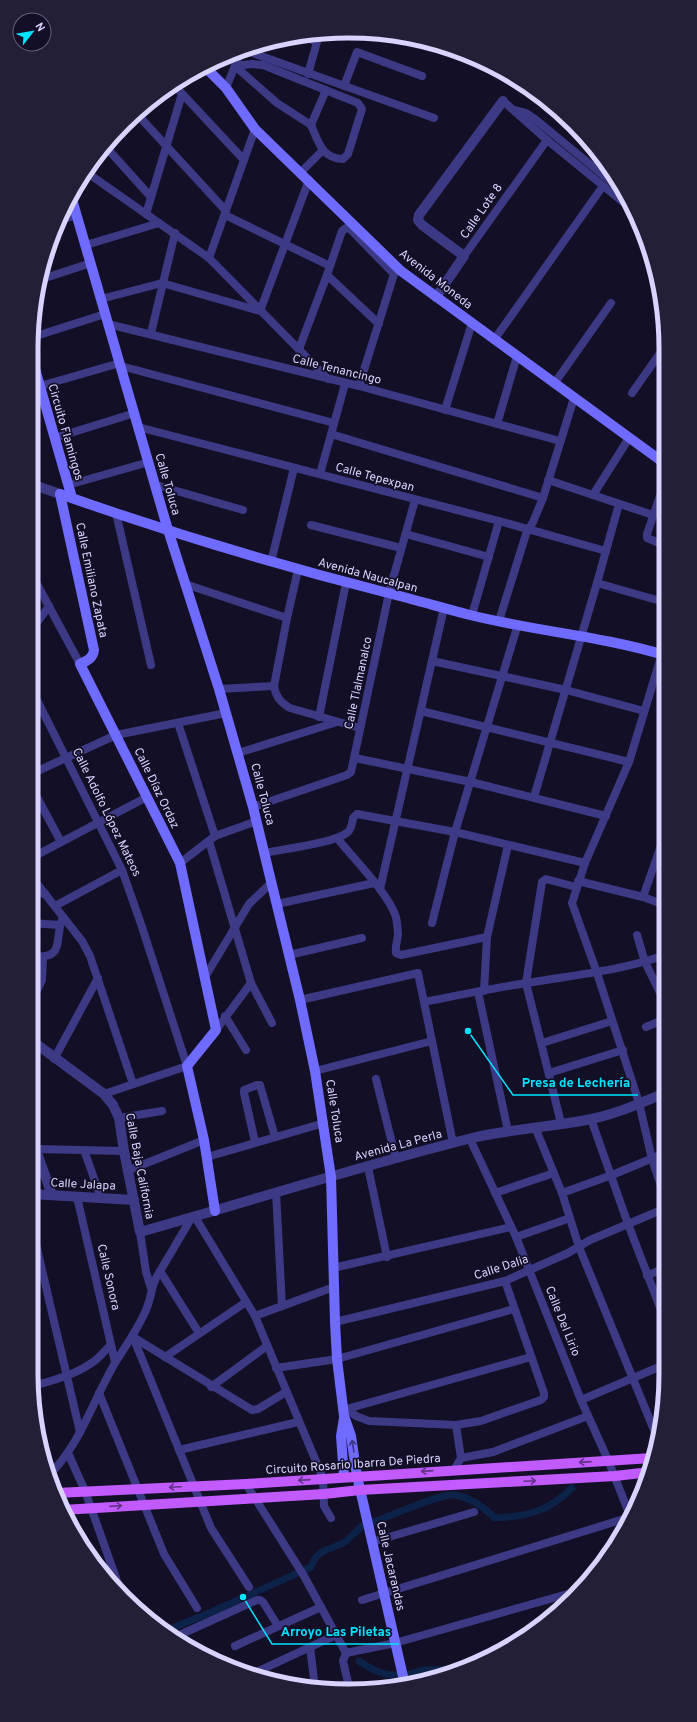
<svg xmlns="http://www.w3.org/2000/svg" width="697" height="1722" viewBox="0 0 697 1722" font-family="Overpass,sans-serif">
	<rect width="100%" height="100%" fill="#130f26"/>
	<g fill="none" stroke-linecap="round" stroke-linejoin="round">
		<!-- canal -->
		<g stroke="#0c2248" stroke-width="7">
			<path d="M373,1522C388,1517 444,1492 455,1495C472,1498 483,1507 495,1518C528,1516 548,1512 572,1488"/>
			<path d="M167,1630L207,1614L311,1567C318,1548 328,1551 343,1543C350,1539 356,1531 362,1526"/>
			<path d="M359,1661C371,1669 381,1675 396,1675"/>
			<polyline points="407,1675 423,1670 453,1669"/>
		</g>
		<!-- minor -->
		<g stroke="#3d3a85" stroke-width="8">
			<polyline points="302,36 317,42 308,74"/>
			<polyline points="244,50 434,118"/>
			<path d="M235,66L252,64L263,65L358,103L362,109L348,154L343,159C322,159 318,141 311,125"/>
			<polyline points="235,66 277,103 311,125"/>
			<polyline points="209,71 212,62"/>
			<polyline points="174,85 244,160"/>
			<polyline points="344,86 357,52 422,76"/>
			<polyline points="226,88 241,51"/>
			<polyline points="503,101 547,140 634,211"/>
			<polyline points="515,110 526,113 535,119 620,189"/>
			<polyline points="137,114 226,211"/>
			<polyline points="311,125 326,90"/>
			<polyline points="105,146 151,197"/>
			<polyline points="86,172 209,258 328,379"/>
			<polyline points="301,172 322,151"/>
			<polyline points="146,214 182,94"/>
			<polyline points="225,215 330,266"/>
			<polyline points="60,220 77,215"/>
			<polyline points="86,245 159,223"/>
			<polyline points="464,256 547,140"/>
			<polyline points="209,258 255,129"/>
			<polyline points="327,275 379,324"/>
			<polyline points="42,279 91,263"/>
			<polyline points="101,299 162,283 260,311 309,180"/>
			<polyline points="108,324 359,386 560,441"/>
			<polyline points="151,333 175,233"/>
			<polyline points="33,337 105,314"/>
			<polyline points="494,340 603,186"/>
			<polyline points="299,349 327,275 342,231 346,228 350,229 394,274 359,386"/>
			<polyline points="121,366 334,423"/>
			<polyline points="554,384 611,303"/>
			<polyline points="40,386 120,363"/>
			<polyline points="31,393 43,396"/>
			<polyline points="632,393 663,349"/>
			<polyline points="445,410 472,323"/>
			<polyline points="497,424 517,356"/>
			<polyline points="138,427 499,521 606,551"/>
			<polyline points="331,434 543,498"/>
			<polyline points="54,438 135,413"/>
			<polyline points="320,474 345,384"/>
			<polyline points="548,480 653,515"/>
			<polyline points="664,484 647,534 647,538 664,545"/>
			<polyline points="68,485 149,462"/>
			<polyline points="156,485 243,510"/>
			<polyline points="593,495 629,438"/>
			<polyline points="116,513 151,665"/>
			<polyline points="311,525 401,548"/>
			<polyline points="406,534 489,557"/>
			<polyline points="271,562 294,468"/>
			<path d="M298,570L287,618L274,686C276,697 280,702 290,708L360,728"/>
			<polyline points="31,573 80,664"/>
			<polyline points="597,583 664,602"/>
			<polyline points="185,584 287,618"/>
			<polyline points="472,615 499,521"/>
			<polyline points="499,621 526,534 533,522 543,498 574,398"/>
			<polyline points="31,631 49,606"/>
			<polyline points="664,647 629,762 585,863 572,903 597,973 639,1103 652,1159 666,1201"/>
			<polyline points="432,661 566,690 644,711"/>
			<polyline points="31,688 122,870 141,924 187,1066 104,1094"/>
			<polyline points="219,689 274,686"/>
			<polyline points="421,711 629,762"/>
			<polyline points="319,717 346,583"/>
			<polyline points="178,723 215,836"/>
			<polyline points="238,753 337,722"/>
			<polyline points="355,758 471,782 606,816"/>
			<polyline points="31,774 116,735 226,713"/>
			<polyline points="31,786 61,842"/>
			<polyline points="534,797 597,583 619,504"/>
			<polyline points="253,807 347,775 351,772 389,593 415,500"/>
			<path d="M337,838C353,858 389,894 396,917C397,923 398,929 398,935C397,942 395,947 396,953L401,955L487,937"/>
			<polyline points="209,841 251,983 272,1023"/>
			<path d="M265,853C283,849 336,843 348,832C352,828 352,823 353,818L357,814L455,832L585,863"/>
			<polyline points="31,858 147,797"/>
			<polyline points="180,863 215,836 257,821"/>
			<polyline points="31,876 82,941 90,956 133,1084"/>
			<polyline points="578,881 643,897 665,905"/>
			<polyline points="380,889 444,608"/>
			<polyline points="31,891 45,894"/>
			<polyline points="643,897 665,834"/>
			<polyline points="277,904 374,883"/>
			<polyline points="55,906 122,870"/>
			<polyline points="31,923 59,925"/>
			<polyline points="432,923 455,832 518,624"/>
			<polyline points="637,935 645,962 665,1003"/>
			<polyline points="289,955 362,938"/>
			<path d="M31,956C67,960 53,940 63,917"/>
			<polyline points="205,977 249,904 271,883"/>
			<polyline points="484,991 487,937 508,845"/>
			<polyline points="478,992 508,1131"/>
			<polyline points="300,1000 418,973 453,1143"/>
			<path d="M424,1002C459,995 493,988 527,983C574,975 620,971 665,955"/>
			<polyline points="31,1003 42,980 43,957"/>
			<polyline points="225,1016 246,1050"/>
			<polyline points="646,1027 665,1019"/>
			<polyline points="216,1030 251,983"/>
			<polyline points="542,1043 612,1021"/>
			<polyline points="54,1059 98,978"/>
			<polyline points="315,1071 432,1041"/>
			<polyline points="549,1073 623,1050"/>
			<polyline points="376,1079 396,1159"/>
			<polyline points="119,1118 162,1111"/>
			<polyline points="591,1119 628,1224 666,1323"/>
			<polyline points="561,1123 526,983 542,882 546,879 576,887"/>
			<polyline points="535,1127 562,1193 579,1247 656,1435"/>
			<polyline points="470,1139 516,1237 581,1400 608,1460 629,1513"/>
			<polyline points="255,1142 244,1093 244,1090 257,1085 260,1085 275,1137"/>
			<polyline points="36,1149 124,1151"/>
			<polyline points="84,1150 101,1198"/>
			<polyline points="207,1157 324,1123"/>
			<polyline points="368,1167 387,1257"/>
			<polyline points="127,1171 204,1140"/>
			<polyline points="276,1192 282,1306"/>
			<polyline points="495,1193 554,1173"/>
			<polyline points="562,1193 612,1175 665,1153"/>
			<polyline points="77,1197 115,1362"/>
			<polyline points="195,1217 255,1316 323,1478 324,1506 331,1518"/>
			<polyline points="31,1223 80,1432"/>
			<polyline points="140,1232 146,1272 151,1288"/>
			<polyline points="516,1237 570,1218"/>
			<polyline points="333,1268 511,1227"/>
			<polyline points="160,1271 199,1333"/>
			<polyline points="647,1276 666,1267"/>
			<polyline points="255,1316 334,1287"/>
			<polyline points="335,1322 505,1281 568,1253 590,1240 666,1208"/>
			<polyline points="133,1337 211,1528 249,1587"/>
			<polyline points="133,1337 252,1410 258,1409 286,1392"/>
			<polyline points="165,1357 246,1302"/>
			<polyline points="276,1368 337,1359 514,1309"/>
			<path d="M33,1386C54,1380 75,1375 93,1362C100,1357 105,1350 111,1345"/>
			<polyline points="211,1387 267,1346"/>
			<polyline points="99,1393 164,1554 197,1608"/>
			<polyline points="581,1400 666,1364"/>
			<polyline points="347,1409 356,1416 369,1421 456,1425 481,1421 541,1400 544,1397 544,1393 505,1281"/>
			<polyline points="343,1410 531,1357"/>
			<polyline points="456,1425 461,1458"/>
			<polyline points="179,1450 298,1422"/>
			<polyline points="68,1453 85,1491 121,1592"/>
			<polyline points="454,1470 461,1458 493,1452 588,1416"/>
			<path d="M48,1476C80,1446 93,1400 115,1363C126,1345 138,1329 146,1310C151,1299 151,1288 156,1278L192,1217"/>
			<polyline points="246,1484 304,1576 346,1653"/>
			<polyline points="372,1542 474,1512"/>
			<polyline points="362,1600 627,1518"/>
			<polyline points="175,1637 257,1600 260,1600 263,1602 278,1626"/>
			<polyline points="235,1646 321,1607"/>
			<polyline points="310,1647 315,1688"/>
			<polyline points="346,1653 395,1643 578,1591"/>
			<polyline points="346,1653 343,1661 349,1687"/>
			<polyline points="250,1675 336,1635"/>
		</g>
		<!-- tertiary -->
		<g stroke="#3d3a85" stroke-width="10">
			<polyline points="436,297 464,256 422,225 418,220 419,215 503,101"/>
			<polyline points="31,484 60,494"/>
			<path d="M31,1040L104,1094L113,1105L119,1118L124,1151L140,1232C250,1201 360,1166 472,1138C511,1129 551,1127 591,1119C616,1114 641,1103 665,1093"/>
			<polyline points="31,1136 52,1195"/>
			<polyline points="31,1194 134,1200"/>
		</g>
		<!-- secondary -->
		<g stroke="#6f6bff" stroke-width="10">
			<polyline points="204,66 226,88 255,129 401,271 664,463"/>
			<polyline points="71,196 168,530 219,689 253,807 300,1000 315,1071 331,1177 335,1322 337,1359 344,1416 351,1436 357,1476 405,1685"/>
			<polyline points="31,355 72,498"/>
			<path d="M60,494L94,650C93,659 86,661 80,664L180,863L216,1030L187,1066L204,1140L215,1211"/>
			<path d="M60,494C168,532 277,565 388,593C416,600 443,608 470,615C534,631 601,636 664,655"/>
			<polyline points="344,1418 341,1436 344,1477"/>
		</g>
		<!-- primary -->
		<g stroke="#c25bff" stroke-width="10">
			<polyline points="56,1493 246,1484 652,1458"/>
			<polyline points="63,1510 324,1494 360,1490 615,1476 650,1472"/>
		</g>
	</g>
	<!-- one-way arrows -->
	<defs><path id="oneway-shaft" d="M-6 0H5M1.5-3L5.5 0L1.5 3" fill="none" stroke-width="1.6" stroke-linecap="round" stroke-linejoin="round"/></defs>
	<use stroke="#38347d" href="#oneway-shaft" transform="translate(353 1446) rotate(-99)"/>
	<g stroke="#623188">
		<use href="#oneway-shaft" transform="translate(585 1462) rotate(176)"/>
		<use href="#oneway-shaft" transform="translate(427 1471) rotate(176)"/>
		<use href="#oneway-shaft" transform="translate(304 1480) rotate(176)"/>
		<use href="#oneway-shaft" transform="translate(530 1481) rotate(-3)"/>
		<use href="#oneway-shaft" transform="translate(175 1487) rotate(177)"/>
		<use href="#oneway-shaft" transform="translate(116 1506) rotate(-4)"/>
	</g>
	<g text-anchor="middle" stroke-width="3.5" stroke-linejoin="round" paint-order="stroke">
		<!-- street labels -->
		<g font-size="12" fill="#d9d4ff" stroke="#130f26">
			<text transform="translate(481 211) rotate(-55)" y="4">Calle Lote 8</text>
			<text transform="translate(436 279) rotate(38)" y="4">Avenida Moneda</text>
			<text transform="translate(337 369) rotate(14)" y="4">Calle Tenancingo</text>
			<text transform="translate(66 432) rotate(74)" y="4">Circuito Flamingos</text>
			<text transform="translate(375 477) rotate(15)" y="4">Calle Tepexpan</text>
			<text transform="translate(168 484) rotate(74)" y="4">Calle Toluca</text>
			<text transform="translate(368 575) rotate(15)" y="4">Avenida Naucalpan</text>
			<text transform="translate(92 580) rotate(78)" y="4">Calle Emiliano Zapata</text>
			<text transform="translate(358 683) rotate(-78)" y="4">Calle Tlalmanalco</text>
			<text transform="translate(157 788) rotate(64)" y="4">Calle Díaz Ordaz</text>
			<text transform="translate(263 794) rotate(75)" y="4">Calle Toluca</text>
			<text transform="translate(107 812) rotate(64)" y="4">Calle Adolfo López Mateos</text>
			<text transform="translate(335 1111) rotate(81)" y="4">Calle Toluca</text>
			<text transform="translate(398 1145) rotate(-15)" y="4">Avenida La Perla</text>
			<text transform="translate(140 1166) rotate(79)" y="4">Calle Baja California</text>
			<text transform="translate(83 1184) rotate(3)" y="4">Calle Jalapa</text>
			<text transform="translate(501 1267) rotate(-18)" y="4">Calle Dalia</text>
			<text transform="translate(109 1277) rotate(77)" y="4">Calle Sonora</text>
			<text transform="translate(563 1321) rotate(68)" y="4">Calle Del Lirio</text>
			<text transform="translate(353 1464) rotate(-4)" y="4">Circuito Rosario Ibarra De Piedra</text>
			<text transform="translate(391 1566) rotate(77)" y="4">Calle Jacarandas</text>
		</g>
	</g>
	<!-- crop -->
	<path d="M0 0H697V1722H0ZM348 38H349A310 310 0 0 1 659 348V1374A310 310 0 0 1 349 1684H348A310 310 0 0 1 38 1374V348A310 310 0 0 1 348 38Z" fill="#231f37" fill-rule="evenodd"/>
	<path fill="none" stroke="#d9d4ff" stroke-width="5" d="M348 38H349A310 310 0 0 1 659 348V1374A310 310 0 0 1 349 1684H348A310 310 0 0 1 38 1374V348A310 310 0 0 1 348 38Z"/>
	<!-- callouts -->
	<path fill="none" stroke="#00e5ff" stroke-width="1.5" d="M468 1031L513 1095H638M243 1597L272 1644H399"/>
	<g fill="#00e5ff" stroke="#130f26" stroke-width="1.5">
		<circle cx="468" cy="1031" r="4"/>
		<circle cx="243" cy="1597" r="4"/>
	</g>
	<g font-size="13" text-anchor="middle" font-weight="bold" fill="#00e5ff" stroke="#130f26" stroke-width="3.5" stroke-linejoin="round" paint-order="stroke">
		<text x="576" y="1087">Presa de Lechería</text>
		<text x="336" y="1636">Arroyo Las Piletas</text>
	</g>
	<!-- north arrow -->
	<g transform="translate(32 32) rotate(59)"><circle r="19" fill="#130f26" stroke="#625e7d"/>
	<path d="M0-3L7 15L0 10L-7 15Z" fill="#00e5ff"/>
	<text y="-6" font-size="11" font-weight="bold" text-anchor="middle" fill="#d9d4ff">N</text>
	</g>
</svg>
